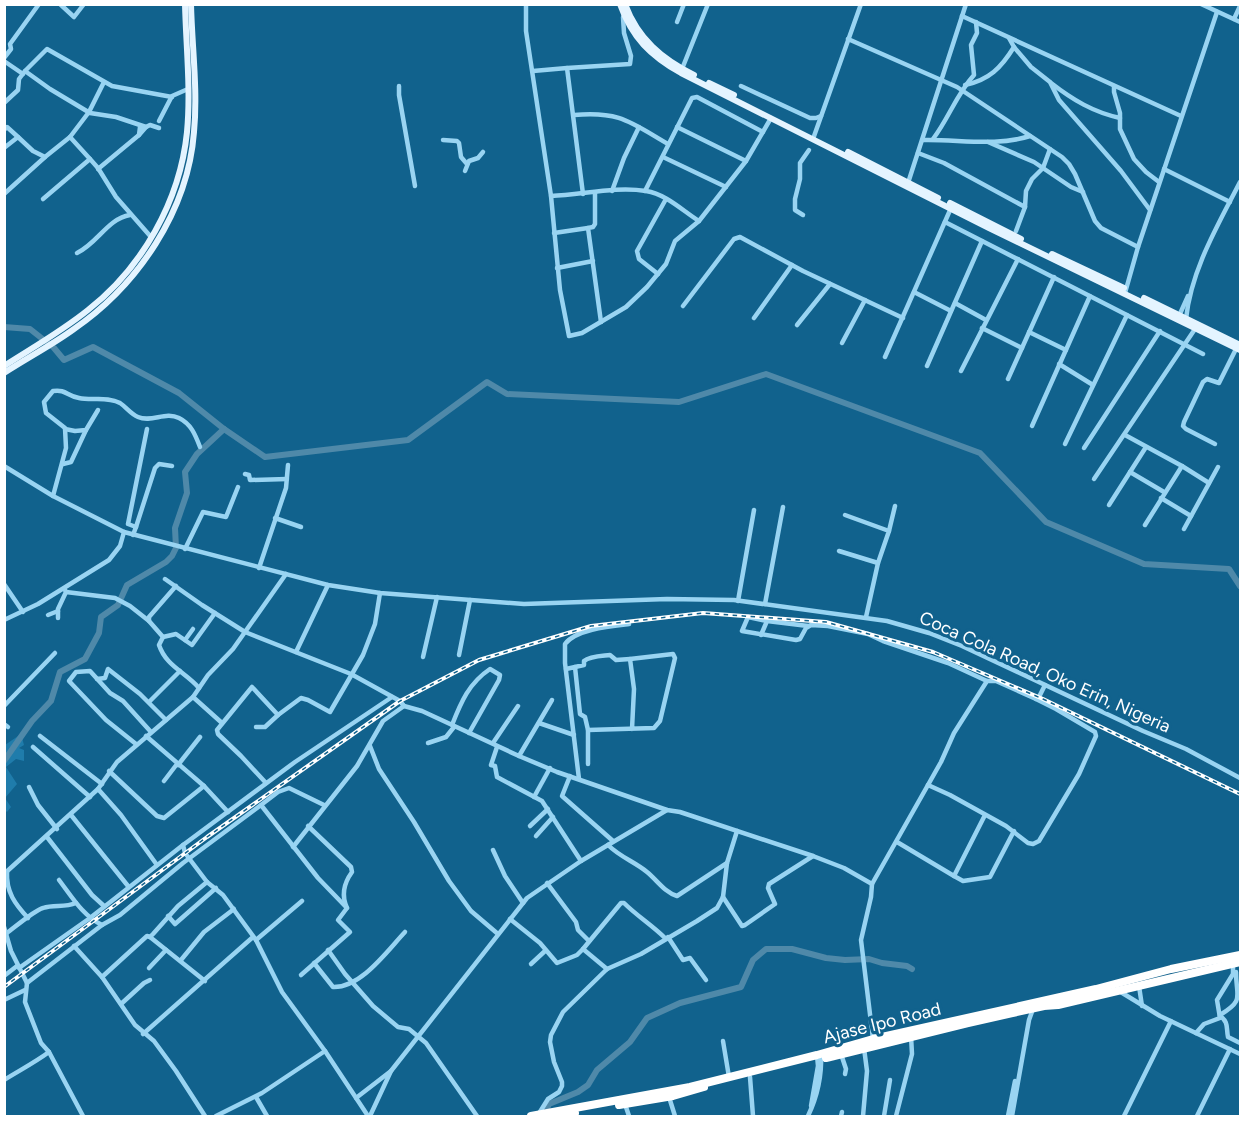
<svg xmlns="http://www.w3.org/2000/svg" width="1245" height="1121" viewBox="0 0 1245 1121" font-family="Figtree,sans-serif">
	<rect width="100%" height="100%" fill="#11628d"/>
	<!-- green -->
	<polygon fill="#1f7cab" points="21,734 24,745 19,748 24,750 24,761 16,759 6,767 17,784 5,798 11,807 7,812 4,809 5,745"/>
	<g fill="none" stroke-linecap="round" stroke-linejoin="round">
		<!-- river -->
		<g stroke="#4f89a9" stroke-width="6">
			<polyline points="4,327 30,329 54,348 64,360 93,347 179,393 224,429 265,457 408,440 487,382 507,394 679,402 766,374 980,453 1046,522 1144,564 1229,569 1240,586"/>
			<polyline points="4,761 32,721 51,701 60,672 85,659 99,633 101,617 118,605 127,585 166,562 172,556 176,548 175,528 187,493 185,472 197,454 224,429"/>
			<polyline points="544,1115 549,1104 578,1092 588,1085 597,1070 630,1042 647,1018 680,1003 741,987 753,960 766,949 792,949 826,958 845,960 869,959 882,963 907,966 912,969"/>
		</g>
		<!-- minor -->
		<g stroke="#99d4f2" stroke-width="4.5">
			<polyline points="60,4 74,17 84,4"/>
			<polyline points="526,4 526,31 551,196 560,290 569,336 582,333 626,307 647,287 666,264 675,241 699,221 746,161 771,118"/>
			<polyline points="1201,4 1240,22"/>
			<polyline points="962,16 1181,116"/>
			<polyline points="1234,19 1240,6"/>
			<polyline points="677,22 684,4"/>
			<polyline points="848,39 957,87 1062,157 1069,164 1075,174 1095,221 1101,228 1138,247"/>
			<polyline points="1014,47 1031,67 1050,82 1059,100 1121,171 1150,210"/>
			<polyline points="4,58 11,49 10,44 39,4"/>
			<polyline points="4,61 23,74"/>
			<polyline points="567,68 630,64 631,56 624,33 623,17"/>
			<polyline points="682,69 708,4"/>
			<polyline points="25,71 47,49 112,86 172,97"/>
			<polyline points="533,71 567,68 583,194"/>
			<path d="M1051,83C1073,100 1093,112 1120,118"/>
			<path d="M965,85C989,80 1001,68 1014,47L1009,38"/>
			<polyline points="399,86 399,95 415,186"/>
			<polyline points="741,86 810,118 816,118 821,116"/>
			<polyline points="1114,86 1114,92 1120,113 1120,129 1134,159 1146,172 1159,182"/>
			<polyline points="4,103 18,90 19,79 25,71 50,89 90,113 116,117 146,127 139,135 140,127"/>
			<path d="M574,115C620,111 630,122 668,144"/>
			<polyline points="159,121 172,96 188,89"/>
			<polyline points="146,127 150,125 159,128"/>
			<polyline points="677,127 746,161"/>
			<polyline points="4,130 7,127 18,137"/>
			<polyline points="70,137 90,159"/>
			<polyline points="813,139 861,4"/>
			<path d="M933,139C949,118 956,95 974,75L971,45L977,33L976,22"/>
			<polyline points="443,140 457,141 459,143 461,157 467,164"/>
			<path d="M923,140C958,139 996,147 1030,136"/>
			<polyline points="988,142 1034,162 1071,187 1083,192"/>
			<polyline points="4,148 18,137 33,151 45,157 4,194"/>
			<polyline points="918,153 944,163 1025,207 1016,231"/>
			<polyline points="45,157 70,137 89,112 104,82"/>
			<polyline points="663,157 726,187"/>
			<polyline points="98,169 139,135"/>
			<polyline points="1164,169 1230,202"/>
			<polyline points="465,171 469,161 478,158 483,152"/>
			<polyline points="908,183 966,4"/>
			<polyline points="612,191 624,158 639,127"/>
			<polyline points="645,191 692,98 697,97 763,132"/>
			<polyline points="595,193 595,224 593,227 588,228 601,322"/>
			<path d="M551,196C582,195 615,186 646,191C666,194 683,211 699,221"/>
			<polyline points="43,199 90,159 98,168 116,197 151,237"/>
			<polyline points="1025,207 1026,191 1032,179 1043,168 1050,149"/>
			<polyline points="803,215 795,210 795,199 800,179 800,163 809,150"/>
			<polyline points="945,222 1203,354"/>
			<polyline points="554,233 588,228"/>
			<path d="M77,253C98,243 107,219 130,215"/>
			<polyline points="557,268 593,261"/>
			<polyline points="658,274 639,259 637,251 666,199"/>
			<polyline points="914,292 951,311"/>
			<polyline points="1125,293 1138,247 1217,12"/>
			<polyline points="955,303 986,320"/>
			<polyline points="683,306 734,239 740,237 803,271 903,318"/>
			<polyline points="1179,316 1188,296"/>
			<polyline points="754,318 792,265"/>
			<path d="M1186,319C1191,270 1218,225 1240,182"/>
			<polyline points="797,325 830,284"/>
			<polyline points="982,328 1022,348"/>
			<polyline points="1029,332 1066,350"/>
			<polyline points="842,343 865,300"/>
			<polyline points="885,357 951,208"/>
			<polyline points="1059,364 1093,385"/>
			<polyline points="927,366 982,241"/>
			<polyline points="961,371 1018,259"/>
			<polyline points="1008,379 1054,277"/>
			<polyline points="1032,426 1090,296"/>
			<polyline points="65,429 75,431 86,430 98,410"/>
			<polyline points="1125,435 1182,466 1209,483"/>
			<polyline points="1065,444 1127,315"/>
			<polyline points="1215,444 1186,429 1183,426 1184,422 1203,382 1207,379 1219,383 1236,349"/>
			<polyline points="1084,448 1160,331"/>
			<polyline points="63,464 71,462 86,430"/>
			<polyline points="4,466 53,496 124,532 328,585 380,593 524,604 667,599 734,600 887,621 929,633 962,646 1143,731 1186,749 1240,778"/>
			<polyline points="1130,472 1164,492"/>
			<polyline points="245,474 249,475 250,480 287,479"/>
			<polyline points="1094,479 1195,329"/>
			<path d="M53,496L66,448L65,428L46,413L44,402L53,391C66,389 67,396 79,398C92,401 107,396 120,403C126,407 131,414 138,417C152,423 165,411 179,418C191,424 195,434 200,447"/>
			<polyline points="1161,498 1191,516"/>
			<polyline points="1109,505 1146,447"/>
			<polyline points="845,515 889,531 878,563 866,617"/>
			<polyline points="275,518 301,527"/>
			<polyline points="1145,525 1182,466"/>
			<polyline points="136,527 155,468 159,464 172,466"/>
			<polyline points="1184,529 1218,467"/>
			<polyline points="889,531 895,506"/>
			<polyline points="133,535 136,527 128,524 147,429"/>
			<polyline points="185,549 203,512 226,517 238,487"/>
			<polyline points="839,551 878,563"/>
			<polyline points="259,568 286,488 288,465"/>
			<polyline points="165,579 202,605 245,632 351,674 400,701 404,706 422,711 519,756 557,772 667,810 680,812 813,856 844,868 872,884"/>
			<polyline points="4,584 23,612"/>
			<path d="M176,586L149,617V621L163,637L159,645C166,666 185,672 199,688"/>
			<polyline points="66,592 115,598 130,606 149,621"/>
			<polyline points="738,601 754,510"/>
			<polyline points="765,604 783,507"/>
			<polyline points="48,615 58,611"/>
			<polyline points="58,618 58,609 66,592 65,590"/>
			<polyline points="4,620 38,604 109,560 120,546 124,532"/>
			<polyline points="767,621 748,617 742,631 796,640 800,639 806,628 811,625 828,626 868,634 883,641 948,663 987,681"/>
			<polyline points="761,635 767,621 808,626"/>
			<polyline points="163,637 176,634 192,645 215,613"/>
			<polyline points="185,640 193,629"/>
			<polyline points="296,652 328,585"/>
			<polyline points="459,655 470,600"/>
			<polyline points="423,657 437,597"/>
			<path d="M575,667L584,665V661C590,656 602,656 610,655L616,660L630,659"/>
			<polyline points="566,669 575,667 580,714 585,717 588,730 588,764"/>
			<polyline points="97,679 105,678 108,669 140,694 166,720"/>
			<polyline points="193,697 222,723"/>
			<polyline points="149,702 180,671"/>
			<polyline points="4,706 55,653"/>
			<polyline points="539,723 574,735"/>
			<polyline points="4,724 8,727"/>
			<path d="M452,725C461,702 469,683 490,669L500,675L499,680L469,733"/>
			<polyline points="256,727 265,727 278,715"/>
			<polyline points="588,730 654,728 660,721 675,658 673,654 630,659 634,689 632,729"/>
			<polyline points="40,736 102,784"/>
			<polyline points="146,736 204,786 228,812"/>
			<polyline points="428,743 446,737 454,727"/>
			<polyline points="493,743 518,706"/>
			<polyline points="136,744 106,720 69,681 76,672 90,671 110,693 123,701 151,732"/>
			<polyline points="370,746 379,769 414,822 449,881 471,911 498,934"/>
			<polyline points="33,747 90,797"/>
			<polyline points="497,747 491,765 495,766 497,777 542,801 581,861"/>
			<polyline points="519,756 552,700"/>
			<polyline points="178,765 200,737"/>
			<polyline points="109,771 157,816 164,818 204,786"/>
			<polyline points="570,776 562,796 613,841"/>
			<path d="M579,779L565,663V644C576,629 612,626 629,624"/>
			<polyline points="164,781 177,764"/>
			<polyline points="266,783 241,756 218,734 217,730 252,687 278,715 301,698 308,700 330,712 363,655 375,624 380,593"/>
			<polyline points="928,785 950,795 1006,826 1028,843 1033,844 1039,841 1079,774 1096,736 1095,732 1056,709 1036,699"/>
			<polyline points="29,787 38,805 57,829"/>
			<polyline points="98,789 121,815 157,865"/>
			<polyline points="534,797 550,768"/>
			<polyline points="261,805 278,792 289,788 324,805"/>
			<polyline points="71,815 128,886"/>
			<polyline points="985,815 954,876 963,881 990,877 1014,831"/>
			<polyline points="530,826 548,809"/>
			<polyline points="536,836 553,817"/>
			<polyline points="47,837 92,895 104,906"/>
			<polyline points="897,842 954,876"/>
			<path d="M608,845C620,857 635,862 647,872C657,880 664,892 677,896L727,863"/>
			<polyline points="293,847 357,766 383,721 404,706"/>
			<polyline points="493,850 505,876 523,903"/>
			<path d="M7,872C6,892 15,904 28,918"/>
			<polyline points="4,874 98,789 117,762 193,697 208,675 233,649 286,574"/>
			<path d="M59,880C72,897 83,916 102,925"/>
			<polyline points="547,883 576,922 578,930 589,941"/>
			<polyline points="723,897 742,926 745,925 775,904 768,888 769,884 813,856"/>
			<polyline points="168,916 175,924 216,888"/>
			<path d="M510,919L540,943L557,963L577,955L583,949L621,903H624C637,916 652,925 665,938"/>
			<polyline points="4,927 11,951 27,983 25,1002 41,1043 49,1052 83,1116"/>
			<path d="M7,933C15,927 35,910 43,908C54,904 64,908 76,903"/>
			<polyline points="150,937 205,981"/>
			<polyline points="668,937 683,960 690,958 706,980"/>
			<polyline points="256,940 302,901"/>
			<polyline points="74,946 102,977 135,1025 154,1041 176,1071 205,1116"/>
			<polyline points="583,949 607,969"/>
			<polyline points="328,950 345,974 373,1006 398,1027 409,1029 426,1043 477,1116"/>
			<polyline points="181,960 204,932 234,909"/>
			<path d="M314,963L333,987C361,988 387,951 405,932"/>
			<polyline points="531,964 545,951"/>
			<polyline points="19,968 90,918 183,845"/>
			<polyline points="149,968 166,950"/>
			<path d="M301,975L350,932L338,920L347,908C341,895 344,883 352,872L351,867L308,826"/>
			<polyline points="4,976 17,966"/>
			<polyline points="102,977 147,936 150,937 153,934 178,906 207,882"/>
			<polyline points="27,983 102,925 120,915 183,863 261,805 318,878 347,908"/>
			<polyline points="1139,986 1142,1006"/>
			<polyline points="1119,991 1160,1016 1240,1054"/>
			<polyline points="4,1000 25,990"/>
			<polyline points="121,1004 144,983 150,980"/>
			<path d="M1220,1015C1245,1000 1236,997 1236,972"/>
			<path d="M1220,1016C1229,1022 1226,1028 1228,1037L1240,1043"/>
			<polyline points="1196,1033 1204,1024 1220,1018 1217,1000 1233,974 1233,964"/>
			<polyline points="143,1034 253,937"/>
			<polyline points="873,1039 861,940 871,897 872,884 941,762 954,733 987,681 996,681 1036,699 1039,697 1045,685"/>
			<polyline points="723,1041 729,1077"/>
			<polyline points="841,1054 846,1069 845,1074"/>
			<polyline points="750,1077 753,1116"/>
			<path d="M4,1080C20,1070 34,1063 49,1052"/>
			<polyline points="256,1097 267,1116"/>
			<polyline points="669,1097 675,1116"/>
			<polyline points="356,1098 391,1071"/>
			<polyline points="625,1104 629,1116"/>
			<polyline points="811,1106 818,1066 817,1055"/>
			<polyline points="538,1115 548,1099 559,1092 562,1086 562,1082 554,1062 550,1042 551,1035 563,1012 607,969 641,954 697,921 717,908 723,897 727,863 737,831"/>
			<polyline points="216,1116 262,1093 325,1051"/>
			<polyline points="368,1116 325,1051 282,992 256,940 223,895 207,882 185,853 183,845 295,762 392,697"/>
			<polyline points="370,1116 391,1071 527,898 581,861 667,810"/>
			<path d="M808,1116C817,1097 822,1076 821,1054"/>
			<polyline points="841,1116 842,1112"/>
			<polyline points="863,1116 867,1071 864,1048"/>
			<polyline points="884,1116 890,1080"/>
			<polyline points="896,1116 912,1054 911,1036"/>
			<polyline points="1008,1116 1015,1081"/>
			<polyline points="1012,1116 1029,1020 1033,1009"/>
			<polyline points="1124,1116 1171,1021"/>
			<polyline points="1197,1116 1230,1049"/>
		</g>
		<!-- major -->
		<g stroke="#e4f4ff" stroke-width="6">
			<path d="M620,4C632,38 651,56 681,73L989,228L1240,350"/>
			<path d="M625,4C638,39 662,59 694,75"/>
			<polyline points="709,83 734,95"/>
			<polyline points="848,152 938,198"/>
			<polyline points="950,203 1021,239"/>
			<polyline points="1052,254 1124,288"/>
			<polyline points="1144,298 1240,345"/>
			<path d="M4,366C32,348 62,331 88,310C142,268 180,201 187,132C191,90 186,46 185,4"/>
			<path d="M4,373C27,358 52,345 74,329C138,285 188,211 194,132C198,90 192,47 191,4"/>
		</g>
		<!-- highway -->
		<g stroke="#fff" stroke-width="8">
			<polyline points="826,1058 968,1023 1044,1006 1058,1005 1240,962"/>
			<polyline points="619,1105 673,1096 704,1087"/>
			<polyline points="531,1116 690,1087 817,1055 873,1039 1096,989 1171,969 1240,955"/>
			<polyline points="558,1116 575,1113"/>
		</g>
		<defs>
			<polyline id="rail" points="4,987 207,837 400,701 479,660 591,626 703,613 826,622 933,652 1043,699 1240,794"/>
		</defs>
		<!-- rail casing -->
		<use href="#rail" stroke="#fff" stroke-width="4"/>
		<!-- rail -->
		<use href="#rail" stroke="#11628d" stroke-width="1.5" stroke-dasharray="4.5" stroke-linecap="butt"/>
	</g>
	<g text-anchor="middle" stroke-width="6" stroke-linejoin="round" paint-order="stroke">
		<!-- street labels -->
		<g font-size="18" fill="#fff" stroke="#11628d">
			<text transform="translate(1045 672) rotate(24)" y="6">Coca Cola Road, Oko Erin, Nigeria</text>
			<text transform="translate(882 1023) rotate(-14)" y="6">Ajase Ipo Road</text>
		</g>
	</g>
	<!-- border -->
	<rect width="1245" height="1121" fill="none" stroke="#ffffff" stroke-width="12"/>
</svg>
